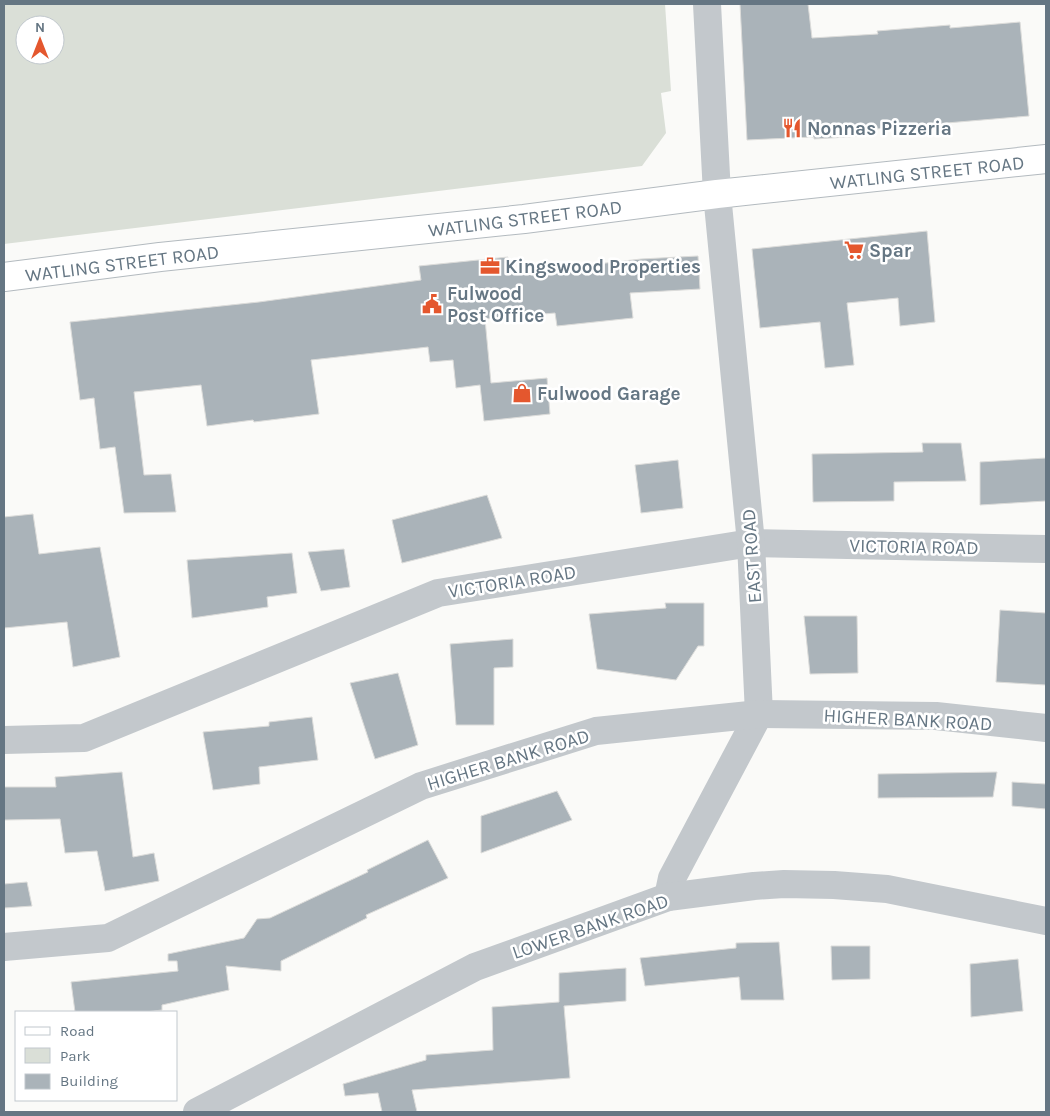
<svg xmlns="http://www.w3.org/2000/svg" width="1050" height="1116" viewBox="0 0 1050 1116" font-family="Karla,sans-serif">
	<rect width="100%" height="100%" fill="#fafaf8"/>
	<!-- green -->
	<path fill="#dadfd7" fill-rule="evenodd" d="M4,4H665L671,91L661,93L666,133L642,166L4,244ZM25,25H55V55H25Z"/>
	<!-- building -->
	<g fill="#aab3b9" stroke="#dcdcda">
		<polygon points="740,4 808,4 812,38 878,34 877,31 950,25 950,28 1020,22 1029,116 864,130 864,136 814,139 814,137 747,140"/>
		<polygon points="927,231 935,322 900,326 898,298 847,303 854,365 825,368 820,322 760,328 752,249"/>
		<polygon points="698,256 700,289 630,293 633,318 557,326 555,313 485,319 491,383 547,378 550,414 484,421 480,385 456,388 453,360 430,362 428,347 311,360 319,414 254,422 253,420 207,426 201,385 134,392 144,475 171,474 176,512 124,513 115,447 100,449 94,398 80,400 70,322 259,302 421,280 419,266 508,257 510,274 641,259"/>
		<polygon points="922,443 961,443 966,481 894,482 894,501 813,502 812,454 923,452"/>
		<polygon points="1046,458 1046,501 980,505 980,462"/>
		<polygon points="678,460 683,508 641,513 635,465"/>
		<polygon points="487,495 502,538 402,563 392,520"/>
		<polygon points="33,514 39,554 100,547 120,657 73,667 67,622 4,628 4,517"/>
		<polygon points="344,549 350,587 321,591 308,552"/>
		<polygon points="292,553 297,593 267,597 268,607 192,618 187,560"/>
		<polygon points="665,603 704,603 704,646 698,646 676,680 597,669 589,614 666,608"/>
		<polygon points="1000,610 1046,613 1046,685 996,682"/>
		<polygon points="804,616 857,616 858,673 810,674"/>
		<polygon points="513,639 513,667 494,668 494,725 456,725 450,644"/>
		<polygon points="398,673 418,745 375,759 350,683"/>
		<polygon points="312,717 318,760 259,767 260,784 213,790 203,732 269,726 269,722"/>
		<polygon points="122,772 133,857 154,853 159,881 105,891 97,851 65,853 60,819 4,820 4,787 56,787 55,777"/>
		<polygon points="997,772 993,797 878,798 878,774"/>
		<polygon points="1012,782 1046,784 1046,809 1012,806"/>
		<polygon points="557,791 572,820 481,853 481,816"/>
		<polygon points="428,840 448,878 366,915 367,918 281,961 281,971 226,966 229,990 162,1005 162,1010 145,1012 75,1012 71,982 178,971 177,961 168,961 168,954 244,938 257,919 270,918 368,872 367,870"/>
		<polygon points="27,882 32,906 4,908 4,884"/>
		<polygon points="779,942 784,1000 741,1000 739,977 645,986 640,958 736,948 736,943"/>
		<polygon points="831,946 870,946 870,979 832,980"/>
		<polygon points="1018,959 1023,1011 971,1017 970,964"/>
		<polygon points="626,968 626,1001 564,1006 570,1078 412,1090 417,1112 382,1112 378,1093 345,1096 343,1084 426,1060 426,1055 493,1050 492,1007 559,1002 559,973"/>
	</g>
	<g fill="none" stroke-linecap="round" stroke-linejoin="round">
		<defs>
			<polyline id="secondary" points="4,277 160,257 524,219 717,194 1046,159"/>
		</defs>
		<!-- secondary casing -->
		<use href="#secondary" stroke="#b3babf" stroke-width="30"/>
		<!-- minor -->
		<g stroke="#c3c8cc" stroke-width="28">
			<polyline points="4,740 84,738 438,593 751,543 1046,549"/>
			<polyline points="668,897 672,878 759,714 751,543 717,194"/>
			<polyline points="4,947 108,938 421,786 596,731 759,714 936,716 1046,728"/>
			<polyline points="197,1112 475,967 668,897 754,886 784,884 834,885 887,889 1046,921"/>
		</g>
		<!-- tertiary -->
		<polyline stroke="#c3c8cc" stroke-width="28" points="707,4 717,194"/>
		<!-- secondary -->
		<use href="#secondary" stroke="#fff" stroke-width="28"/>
	</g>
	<!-- icons -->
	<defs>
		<symbol id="restaurant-bare" viewBox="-9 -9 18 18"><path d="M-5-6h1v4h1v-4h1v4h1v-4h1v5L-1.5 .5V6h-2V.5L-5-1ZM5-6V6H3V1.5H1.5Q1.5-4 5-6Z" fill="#e4572e" stroke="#fff" stroke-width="2.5" paint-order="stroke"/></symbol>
		<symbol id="supermarket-bare" viewBox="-9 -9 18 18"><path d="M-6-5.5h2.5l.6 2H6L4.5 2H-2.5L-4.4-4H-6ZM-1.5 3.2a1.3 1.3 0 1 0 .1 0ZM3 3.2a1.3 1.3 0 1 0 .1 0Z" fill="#e4572e" stroke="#fff" stroke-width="2.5" paint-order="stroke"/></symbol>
		<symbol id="office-bare" viewBox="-9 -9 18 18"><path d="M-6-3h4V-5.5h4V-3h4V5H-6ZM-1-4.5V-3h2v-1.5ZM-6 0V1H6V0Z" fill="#e4572e" stroke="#fff" stroke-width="2.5" paint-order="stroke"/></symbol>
		<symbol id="civic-bare" viewBox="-9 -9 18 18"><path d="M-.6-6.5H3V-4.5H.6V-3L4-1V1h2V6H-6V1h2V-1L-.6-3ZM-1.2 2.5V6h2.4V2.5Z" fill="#e4572e" stroke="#fff" stroke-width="2.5" paint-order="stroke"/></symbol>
		<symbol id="shop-bare" viewBox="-9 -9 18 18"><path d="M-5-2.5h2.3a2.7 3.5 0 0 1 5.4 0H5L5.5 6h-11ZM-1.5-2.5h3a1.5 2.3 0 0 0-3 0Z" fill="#e4572e" stroke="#fff" stroke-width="2.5" paint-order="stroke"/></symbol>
	</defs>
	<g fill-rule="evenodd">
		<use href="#restaurant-bare" x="778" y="114" width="28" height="28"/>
		<use href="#supermarket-bare" x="840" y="236" width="28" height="28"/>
		<use href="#office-bare" x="476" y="252" width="28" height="28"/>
		<use href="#civic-bare" x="418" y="290" width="28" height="28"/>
		<use href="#shop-bare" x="508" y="379" width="28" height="28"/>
	</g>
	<g text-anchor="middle" stroke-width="5" stroke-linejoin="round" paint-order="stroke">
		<!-- poi labels -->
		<g font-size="19" font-weight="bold" fill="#657683" stroke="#fff" text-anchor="start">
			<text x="807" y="135">Nonnas Pizzeria</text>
			<text x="869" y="257">Spar</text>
			<text x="505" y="273">Kingswood Properties</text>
			<text x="447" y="300">Fulwood<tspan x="447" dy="22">Post Office</tspan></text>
			<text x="537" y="400">Fulwood Garage</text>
		</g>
		<!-- street labels -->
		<g font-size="19" fill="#657683" stroke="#fff">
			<text transform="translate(927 172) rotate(-6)" y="7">WATLING STREET ROAD</text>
			<text transform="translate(525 218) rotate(-7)" y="7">WATLING STREET ROAD</text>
			<text transform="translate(122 263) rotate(-7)" y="7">WATLING STREET ROAD</text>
			<text transform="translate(914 546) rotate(1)" y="7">VICTORIA ROAD</text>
			<text transform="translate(751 556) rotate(-94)" y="7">EAST ROAD</text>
			<text transform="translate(512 581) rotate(-9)" y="7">VICTORIA ROAD</text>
			<text transform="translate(908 719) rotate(3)" y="7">HIGHER BANK ROAD</text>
			<text transform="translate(508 759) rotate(-17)" y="7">HIGHER BANK ROAD</text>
			<text transform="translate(590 926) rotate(-19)" y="7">LOWER BANK ROAD</text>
		</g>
	</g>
	<!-- border -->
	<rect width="1050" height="1116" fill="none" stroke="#657683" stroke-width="10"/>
	<!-- legend -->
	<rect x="15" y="1011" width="162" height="90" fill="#ffffff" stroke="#c1c8cd"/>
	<rect x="25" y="1027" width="25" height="8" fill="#ffffff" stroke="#c1c8cd"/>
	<text x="60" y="1036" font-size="15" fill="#657683">Road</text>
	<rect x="25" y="1048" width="25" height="15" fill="#dadfd7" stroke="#c1c8cd"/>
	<text x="60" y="1061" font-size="15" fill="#657683">Park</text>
	<rect x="25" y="1074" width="25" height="15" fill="#aab3b9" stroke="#c1c8cd"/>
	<text x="60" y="1086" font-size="15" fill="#657683">Building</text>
	<!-- north arrow -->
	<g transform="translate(40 40)"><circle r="24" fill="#ffffff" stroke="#c1c8cd"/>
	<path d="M0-4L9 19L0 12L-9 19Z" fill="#e4572e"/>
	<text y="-8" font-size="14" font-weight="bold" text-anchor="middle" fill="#657683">N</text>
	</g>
</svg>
